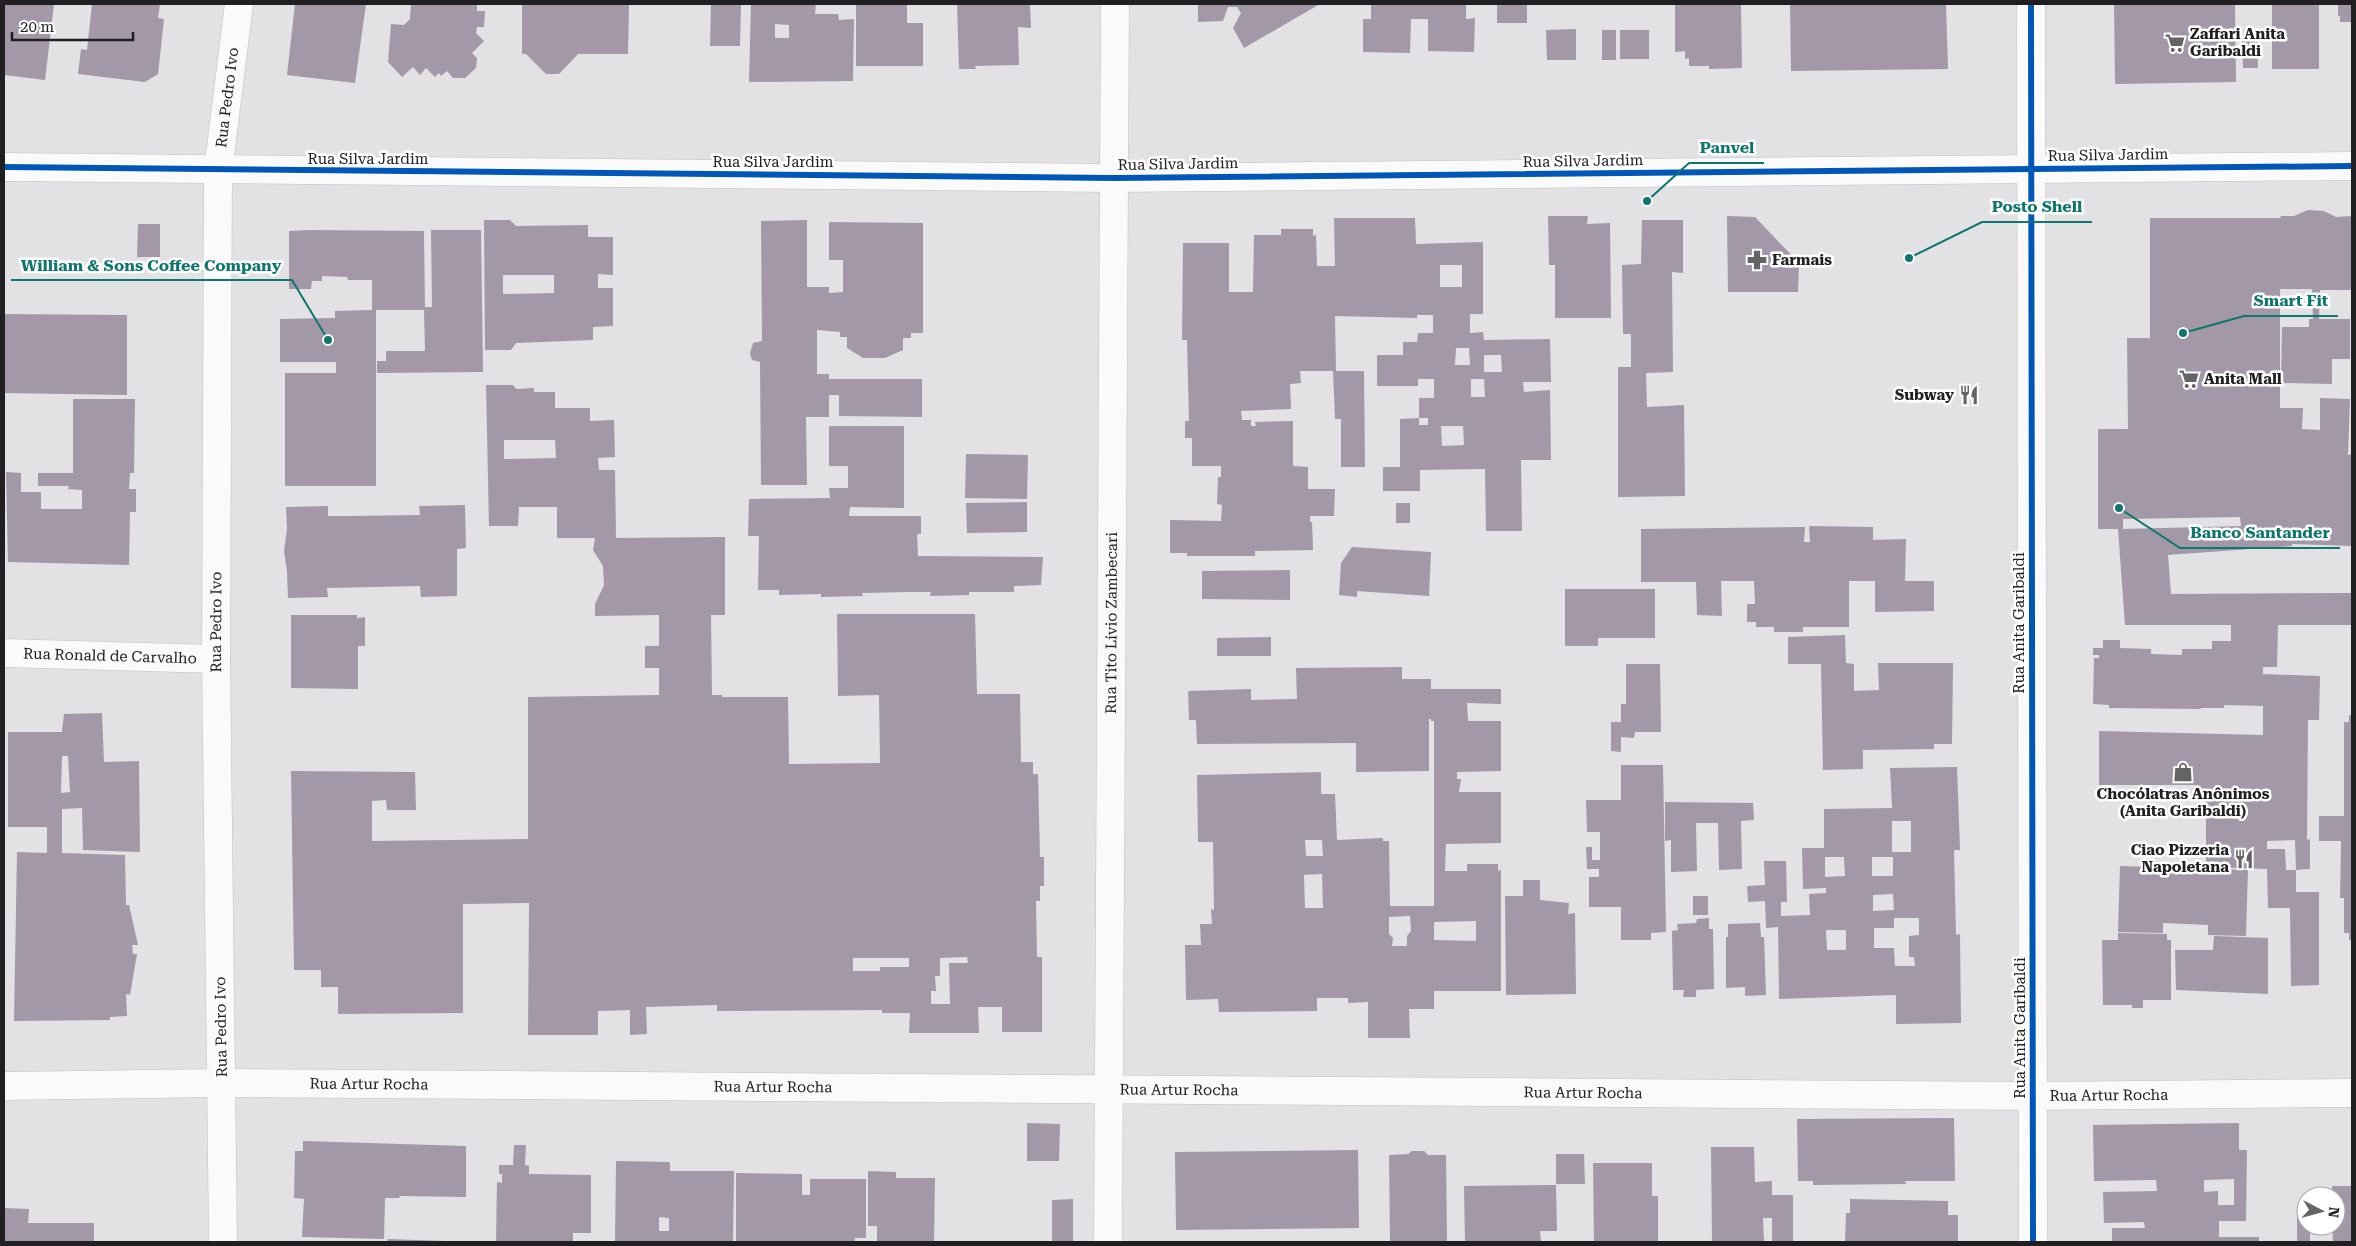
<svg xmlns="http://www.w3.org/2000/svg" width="2356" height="1246" viewBox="0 0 2356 1246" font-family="'Roboto Serif',serif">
	<rect width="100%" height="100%" fill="#e2e1e4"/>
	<!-- building -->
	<g fill="#a398a7" fill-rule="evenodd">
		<polygon points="4,4 54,4 45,80 4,75"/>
		<polygon points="92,4 160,4 158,18 164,19 158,74 145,82 78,74 81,49 87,50"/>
		<polygon points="295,4 366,4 355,83 287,75"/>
		<polygon points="411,4 477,4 477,11 485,11 484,27 477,27 476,33 484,41 472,53 477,58 476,68 465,78 453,78 447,71 441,76 439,73 435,77 426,68 420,75 413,67 402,77 388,62 391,24 404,25 410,19"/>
		<polygon points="522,4 629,4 628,54 578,54 559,74 546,74 526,54 522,54"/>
		<polygon points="711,4 741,4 740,46 710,46"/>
		<path d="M751,4H816L815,14H838L839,20L854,19L853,81L749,82ZM775,24L789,25V38H775Z"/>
		<polygon points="856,4 907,4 907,23 923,23 923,66 856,66"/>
		<polygon points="957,4 1030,4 1031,28 1018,27 1019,65 975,66 976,69 959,69"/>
		<polygon points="1198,4 1320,4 1244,48 1233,28 1241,13 1237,7 1228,7 1223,21 1198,22"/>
		<polygon points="1371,4 1466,4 1466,19 1475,18 1474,52 1428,51 1428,19 1411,19 1410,53 1363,52 1363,19 1371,19"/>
		<rect x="1497" y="4" width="30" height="19"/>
		<polygon points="1675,4 1741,4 1742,68 1709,69 1709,66 1689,66 1689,58 1685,59 1685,51 1675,52"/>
		<polygon points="1790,4 1946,4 1948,69 1791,71"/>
		<polygon points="2114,4 2235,4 2236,82 2115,84"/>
		<rect x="2272" y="4" width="47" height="65"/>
		<polygon points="2338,4 2352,4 2352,22 2340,22 2340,16 2338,16"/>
		<polygon points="1576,29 1576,60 1547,60 1546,30"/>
		<rect x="1602" y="30" width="14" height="30"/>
		<rect x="1620" y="30" width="29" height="29"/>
		<polygon points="2242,39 2257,39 2258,68 2243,68"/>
		<path d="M2308,210L2324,211L2336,217L2352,216V290H2320L2319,319H2350V359H2332V384L2281,383L2282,327H2309V319H2313L2312,289H2280V408H2303L2302,429L2320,430V398L2350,399L2348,455L2352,454V546L2292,544V546L2168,555L2171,594L2352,593V625H2278L2277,667H2263V674L2320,676L2319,720H2308L2307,840L2310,839V869L2296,870V892H2319V985L2291,986L2290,908H2268L2267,869L2206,867V796L2195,785H2099V731L2263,735V706L2224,705V708H2201L2200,709L2109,708V705L2093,704L2094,658H2099V655H2093V648H2103V640H2120V648L2151,649V654L2182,655V649H2212V641H2231V625H2125L2118,529H2098V429H2128L2127,338H2150V218H2281L2280,216H2294ZM2240,517L2241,526L2123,529V519ZM2295,840L2296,870H2286L2285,849H2267V841Z"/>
		<polygon points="1548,216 1588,216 1587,224 1610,223 1611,318 1555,318 1555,265 1549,265"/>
		<polygon points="1727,216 1755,217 1799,263 1798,292 1728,292"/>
		<path d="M1334,218H1415L1416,244L1483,242V314H1470V333L1483,332L1484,340L1550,339L1551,382H1523L1524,392L1550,390L1551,460H1521L1522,531H1486L1485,469L1420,470V491H1383V467H1400V419L1419,418V425H1428V418H1419V398H1434V379H1418V386H1377V355H1403V342H1417L1418,333H1433V315H1417V318L1335,316L1336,371H1364L1365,467H1341V419H1335L1333,371H1300L1301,383L1290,384L1291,409L1241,411L1242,420H1251V426H1256L1255,422L1293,421V466L1308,467V489H1335L1334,516H1310V522H1312L1313,550L1255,551V556H1187V553H1170V520L1221,521L1222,505L1217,504L1218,477H1221V466H1192V438H1185V421H1189L1187,340H1182L1183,243H1229V292H1253L1254,235H1281V229H1313V236L1316,235L1317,266H1335ZM1440,265H1462V287H1440ZM1456,348H1469L1470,365H1455ZM1484,355H1501L1502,372H1484ZM1471,379H1484L1485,397H1471ZM1441,426H1463L1464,445L1442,446Z"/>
		<path d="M484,220H510L516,226L588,225V237H613V275L598,274V288H613V326L593,327V340L516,343L511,350H485ZM503,275H554V293L503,294Z"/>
		<polygon points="807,220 807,287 829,287 829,293 843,292 843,260 829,260 829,222 923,223 923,333 911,333 911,338 903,338 903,350 885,358 863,358 847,348 847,337 840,337 840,332 817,330 817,374 829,374 829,379 922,379 922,417 839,416 839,395 829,395 829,417 806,417 807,485 761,485 760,362 752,360 750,353 753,343 762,341 761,221"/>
		<polygon points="1642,220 1683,220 1683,273 1672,272 1673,372 1646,373 1647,407 1684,405 1685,496 1618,497 1618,367 1631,367 1631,334 1623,334 1622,265 1641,264"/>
		<polygon points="138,224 160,224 160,257 137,257"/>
		<polygon points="309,230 424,231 425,307 432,307 431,230 481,230 483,372 377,373 377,361 386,361 386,351 425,351 424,310 376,310 376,486 285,486 285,373 336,373 336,362 280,362 280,319 335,318 335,311 372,310 372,280 348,280 347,277 322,276 322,281 312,281 311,289 289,289 289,231"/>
		<polygon points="4,314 127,315 127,395 4,393"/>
		<path d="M486,385H513L516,389L534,388V392H555V408H590V421L614,420L615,457L598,458L599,470H615L616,538L725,537V615H711L712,695H722V697H788L789,764L880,763L879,695L838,696L837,614H975L977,694H1020L1021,762H1033V774H1038L1040,857H1044V886H1040V901H1036L1037,957H1042V1032H1002V1007H978L979,1033H909L910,1013H882V1010L717,1011V1005L646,1007L647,1034L630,1035V1010L598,1011V1035H528L529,903L463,904V1013L338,1014V987H321V970H294L291,771L415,772L416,810H387L386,800L372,801V841L528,839V697L659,695V668H645V646H659V615L595,616V604L604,585L603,566L593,550L595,538H557V507H519L518,526H489ZM504,440H555L556,458L504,459ZM967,957L968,963H949L950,1004H931V991H936L935,976H940V958ZM853,958H909V967H880V971H853Z"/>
		<polygon points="73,399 135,399 134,473 130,473 129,489 136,489 136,512 130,512 129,565 8,562 6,472 21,473 21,492 41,492 41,509 82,509 82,490 68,489 69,486 38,486 38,473 73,473"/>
		<polygon points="829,426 904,426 904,508 850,507 849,516 921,516 921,534 917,534 918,556 1043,557 1041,585 1014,586 1014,592 969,592 969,595 930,596 931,592 910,592 862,593 863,596 821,597 821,594 779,595 779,590 758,590 759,536 748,536 749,499 830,498 829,488 848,488 848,466 829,466"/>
		<polygon points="966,454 1028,455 1027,499 965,498"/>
		<polygon points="1027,502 1027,532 967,533 966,503"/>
		<rect x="1396" y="503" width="14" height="20"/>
		<polygon points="465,505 466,548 457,549 457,596 421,597 420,586 327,588 328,597 288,598 287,571 284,551 287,529 286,507 328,506 328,516 350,516 420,515 419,506"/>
		<polygon points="1809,526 1873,527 1873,540 1906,539 1905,581 1934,581 1934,611 1875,612 1875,581 1849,581 1849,627 1803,627 1803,632 1774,632 1774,627 1756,627 1756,622 1747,622 1747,604 1755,604 1754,581 1721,581 1722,616 1697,615 1696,582 1641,582 1641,529 1805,527 1804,542 1810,542"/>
		<polygon points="1352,547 1431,552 1429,596 1357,591 1357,597 1339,595 1341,563"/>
		<polygon points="1290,570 1290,600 1202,599 1202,571"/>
		<polygon points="1565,589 1655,589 1655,638 1598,638 1598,646 1565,646"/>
		<polygon points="291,615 357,615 357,618 365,617 365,646 358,646 358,689 291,688"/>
		<polygon points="1845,635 1846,663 1854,664 1854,691 1879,690 1878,663 1953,663 1952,744 1934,744 1934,749 1863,750 1863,769 1823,770 1821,664 1788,664 1788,637"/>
		<polygon points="1271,637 1271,656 1217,656 1217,638"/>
		<polygon points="1626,664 1660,664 1661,732 1635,732 1634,738 1621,737 1621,752 1611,751 1611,722 1621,722 1621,704 1626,704"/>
		<path d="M1402,667V679H1431V689H1501V704L1467,703L1468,721H1501V771L1457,772V779H1461L1459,792H1501V843L1446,844L1445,871H1467V864H1498V871L1501,870V991H1434V1009H1409L1410,1038H1368V1002L1348,1003V998H1317V1011L1219,1012L1218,999L1186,1000L1185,945H1201L1200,924H1212L1211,909L1214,910L1213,842H1198L1197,775L1321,772V794H1335L1337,840L1383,838V841H1389L1390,906H1434V721H1431V719H1429V771L1356,772V743L1197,744L1196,720H1189L1188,691L1251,689V700L1297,699L1296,668ZM1305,840H1322L1323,856H1306ZM1322,874L1323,908H1305L1304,875ZM1410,916L1411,931L1407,936V946H1392L1393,938L1389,934V917ZM1476,921V941L1434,940V922Z"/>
		<path d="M102,713L104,762L139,761L140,852L83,850L82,808L62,809V853L125,855L126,905H129L138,945H132L133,954H137L130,995L126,994L127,1016L110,1017V1020L14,1021L17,852L47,853V827H8V732H62L64,714ZM62,756H68L70,792L61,793Z"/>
		<polygon points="2349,715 2352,715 2352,940 2349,940 2349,933 2344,933 2344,898 2340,898 2341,841 2319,841 2319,816 2344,816 2344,722 2349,722"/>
		<polygon points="1621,765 1663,765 1666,932 1651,933 1651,940 1621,940 1621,907 1589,907 1589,877 1599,877 1599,869 1587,869 1586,847 1592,847 1592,860 1600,860 1600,832 1587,832 1586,800 1621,800"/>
		<path d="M1957,767L1960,850H1954L1956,935L1960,934L1961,1023L1896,1024V995L1779,999L1778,927L1766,928L1765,901L1748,902L1747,886L1765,885L1764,861H1786L1787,902H1781V916L1810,915L1809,894L1826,893V888L1803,889L1802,848H1824V809L1892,808L1890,768ZM1892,821H1911V852H1892ZM1825,857H1844L1845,876L1825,877ZM1872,857H1893V876H1872ZM1893,894L1894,910L1873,911V895ZM1894,918H1919V935L1909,936V957H1914L1915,966H1895L1894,948H1874V928H1894ZM1826,930H1846V950H1827Z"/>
		<polygon points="1665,802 1753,803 1754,820 1741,821 1742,869 1719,870 1718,823 1696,823 1697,871 1671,872 1671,840 1665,841"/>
		<polygon points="2120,866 2248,870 2246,936 2208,935 2208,925 2163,923 2163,933 2118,932"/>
		<polygon points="1523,880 1540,880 1540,900 1569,903 1568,914 1575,913 1576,994 1506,995 1505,896 1523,896"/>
		<rect x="1693" y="896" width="15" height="19"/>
		<polygon points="1709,918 1709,929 1713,929 1714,989 1696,990 1696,997 1683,997 1684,990 1673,990 1672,931 1678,930 1677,924 1696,923 1697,919"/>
		<polygon points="1760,923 1761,937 1764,937 1766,995 1745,996 1745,987 1726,988 1726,937 1728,937 1728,924"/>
		<polygon points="2118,933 2167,934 2167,940 2171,940 2171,1000 2143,1000 2143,1008 2132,1008 2132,1005 2103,1005 2102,940 2118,940"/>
		<polygon points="2214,936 2268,938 2268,994 2176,990 2175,950 2213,950"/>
		<polygon points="1954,1118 1955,1181 1905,1181 1906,1184 1813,1185 1813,1181 1798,1181 1797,1119"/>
		<polygon points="1027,1123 1060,1124 1059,1161 1027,1161"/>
		<path d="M2239,1123V1150H2247L2246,1221H2219V1237H2259V1242H2112V1228H2145L2144,1222L2104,1223L2103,1192L2157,1191L2156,1180L2094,1181L2093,1125ZM2234,1179V1205H2218V1191L2204,1192V1180Z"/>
		<polygon points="303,1141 466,1146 466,1197 400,1196 399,1198 385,1198 384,1239 302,1237 304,1199 294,1198 295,1151 303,1151"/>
		<polygon points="514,1145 526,1145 525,1165 529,1166 529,1174 591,1175 591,1233 573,1233 573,1242 496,1242 497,1182 502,1183 502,1174 499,1174 499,1165 513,1165"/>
		<polygon points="1711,1147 1754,1147 1755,1182 1772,1181 1772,1195 1793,1195 1793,1242 1772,1242 1772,1218 1763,1218 1764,1242 1712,1242"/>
		<polygon points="1358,1150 1359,1228 1176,1230 1175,1152"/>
		<polygon points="1412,1151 1424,1151 1428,1155 1446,1155 1447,1242 1390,1242 1389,1155 1408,1154"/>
		<polygon points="1556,1154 1584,1154 1585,1184 1556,1184"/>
		<path d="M616,1161L670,1162V1171H734L733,1242H615ZM659,1217L669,1218V1231H659Z"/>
		<polygon points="1593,1163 1652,1163 1652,1196 1658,1196 1658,1242 1594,1242"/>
		<polygon points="868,1171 896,1172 896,1178 935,1178 934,1242 877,1242 877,1226 868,1226"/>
		<polygon points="736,1173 802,1174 802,1195 810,1195 810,1179 866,1179 866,1238 855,1238 855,1242 736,1242"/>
		<polygon points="1556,1185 1557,1231 1540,1231 1541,1242 1465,1242 1464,1186"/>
		<polygon points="2332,1186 2352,1186 2352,1242 2333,1242 2332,1226 2336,1226 2336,1196 2332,1196"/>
		<polygon points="1073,1199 1073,1242 1052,1242 1052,1200"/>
		<polygon points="1850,1199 1948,1201 1948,1215 1958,1215 1958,1242 1845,1242 1846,1213 1850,1213"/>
		<polygon points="4,1208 29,1209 28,1223 94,1223 94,1242 4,1242"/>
		<polygon points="2297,1218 2304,1218 2306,1226 2310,1226 2310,1242 2297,1242"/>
		<polygon points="388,1239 447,1241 447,1242 387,1242"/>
	</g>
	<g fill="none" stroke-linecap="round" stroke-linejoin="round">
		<defs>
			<g id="minor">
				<polyline points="4,167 1114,178 2352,166"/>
				<path id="s1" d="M4,653L216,659"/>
				<path id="s2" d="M221,1083L2033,1096L2352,1093"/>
				<path id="s3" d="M1108,1242L1115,4"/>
			</g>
			<g id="tertiary">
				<polyline points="4,1086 221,1083"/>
				<path id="s4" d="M223,1242L216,659L218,171L239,4"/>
			</g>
			<polyline id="secondary" points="2031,4 2033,1242"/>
		</defs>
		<!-- minor casing -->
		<use href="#minor" stroke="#bfbfc1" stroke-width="29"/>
		<!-- tertiary casing -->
		<use href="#tertiary" stroke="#bfbfc1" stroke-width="29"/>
		<!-- secondary casing -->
		<use href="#secondary" stroke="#bfbfc1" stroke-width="29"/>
		<!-- minor -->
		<use href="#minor" stroke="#fbfafb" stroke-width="28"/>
		<!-- tertiary -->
		<use href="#tertiary" stroke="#fbfafb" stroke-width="28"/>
		<!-- secondary -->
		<use href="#secondary" stroke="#fbfafb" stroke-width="28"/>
		<defs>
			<g id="cycleway">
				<polyline points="2031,4 2033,1242"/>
				<polyline points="4,167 1114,178 2352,166"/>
			</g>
		</defs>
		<!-- cycleway casing -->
		<use href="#cycleway" stroke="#fff" stroke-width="9"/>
		<!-- cycleway -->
		<use href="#cycleway" stroke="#0057b8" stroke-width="6"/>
	</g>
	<!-- icons -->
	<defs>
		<symbol id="supermarket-bare" viewBox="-9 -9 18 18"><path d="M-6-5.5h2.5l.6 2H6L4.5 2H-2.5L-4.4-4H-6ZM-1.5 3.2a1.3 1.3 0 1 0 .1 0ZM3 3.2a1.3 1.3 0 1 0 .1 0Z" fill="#646466" stroke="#fff" stroke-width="2.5" paint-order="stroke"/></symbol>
		<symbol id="pharmacy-bare" viewBox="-9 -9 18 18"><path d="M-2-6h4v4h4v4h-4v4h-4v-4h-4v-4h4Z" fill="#646466" stroke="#fff" stroke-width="2.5" paint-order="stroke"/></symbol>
		<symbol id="restaurant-bare" viewBox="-9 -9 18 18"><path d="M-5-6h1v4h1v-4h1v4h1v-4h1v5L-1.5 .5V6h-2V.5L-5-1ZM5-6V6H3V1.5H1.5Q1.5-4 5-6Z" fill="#646466" stroke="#fff" stroke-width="2.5" paint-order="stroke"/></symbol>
		<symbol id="shop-bare" viewBox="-9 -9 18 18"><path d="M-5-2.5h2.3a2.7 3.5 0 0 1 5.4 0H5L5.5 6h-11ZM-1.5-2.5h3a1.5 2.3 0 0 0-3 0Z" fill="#646466" stroke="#fff" stroke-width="2.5" paint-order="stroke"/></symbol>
	</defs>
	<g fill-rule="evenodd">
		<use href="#supermarket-bare" x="2161" y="29" width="28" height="28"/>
		<use href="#pharmacy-bare" x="1743" y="246" width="28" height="28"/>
		<use href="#supermarket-bare" x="2175" y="365" width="28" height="28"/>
		<use href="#restaurant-bare" x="1955" y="381" width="28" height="28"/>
		<use href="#shop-bare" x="2169" y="758" width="28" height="28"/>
		<use href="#restaurant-bare" x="2230" y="845" width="28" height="28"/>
	</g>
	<g text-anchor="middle" stroke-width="5" stroke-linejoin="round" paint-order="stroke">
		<!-- poi labels -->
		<g font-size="15" font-weight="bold" fill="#202022" stroke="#fff" text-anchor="start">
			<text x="2190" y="39">Zaffari Anita<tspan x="2190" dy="17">Garibaldi</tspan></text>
			<text x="1772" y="265">Farmais</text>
			<text x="2204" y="384">Anita Mall</text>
			<text x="1954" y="400" text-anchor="end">Subway</text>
			<text x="2183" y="799" text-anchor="middle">Chocólatras Anônimos<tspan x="2183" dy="17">(Anita Garibaldi)</tspan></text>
			<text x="2229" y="855" text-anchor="end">Ciao Pizzeria<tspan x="2229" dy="17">Napoletana</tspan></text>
		</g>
		<!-- street labels -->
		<g font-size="15" fill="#202022" stroke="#fff">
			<text dy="5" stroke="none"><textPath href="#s4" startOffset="1145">Rua Pedro Ivo</textPath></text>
			<text transform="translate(2108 155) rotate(-1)" y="5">Rua Silva Jardim</text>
			<text x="368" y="164">Rua Silva Jardim</text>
			<text transform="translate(1583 161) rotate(-1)" y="5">Rua Silva Jardim</text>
			<text x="773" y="167">Rua Silva Jardim</text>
			<text transform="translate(1178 164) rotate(-1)" y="5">Rua Silva Jardim</text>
			<text dy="5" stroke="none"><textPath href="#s4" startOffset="620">Rua Pedro Ivo</textPath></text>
			<text dy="5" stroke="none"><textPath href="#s3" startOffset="619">Rua Tito Lívio Zambecari</textPath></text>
			<text transform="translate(2019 623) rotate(-90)" y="5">Rua Anita Garibaldi</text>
			<text dy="5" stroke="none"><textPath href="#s1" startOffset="106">Rua Ronald de Carvalho</textPath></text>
			<text transform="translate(221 1027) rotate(-91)" y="5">Rua Pedro Ivo</text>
			<text transform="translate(2020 1028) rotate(-90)" y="5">Rua Anita Garibaldi</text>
			<text dy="5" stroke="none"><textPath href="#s2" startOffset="148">Rua Artur Rocha</textPath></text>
			<text dy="5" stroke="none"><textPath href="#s2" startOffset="552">Rua Artur Rocha</textPath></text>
			<text dy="5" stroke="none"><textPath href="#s2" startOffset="958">Rua Artur Rocha</textPath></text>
			<text dy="5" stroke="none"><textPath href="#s2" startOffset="1362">Rua Artur Rocha</textPath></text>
			<text dy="5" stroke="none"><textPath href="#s2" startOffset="1888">Rua Artur Rocha</textPath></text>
		</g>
	</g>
	<!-- callouts -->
	<path fill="none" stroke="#0f766e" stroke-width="2" d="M1647 201L1689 163H1764M1909 258L1982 222H2092M328 340L292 280H11M2183 333L2244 316H2338M2119 508L2180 548H2340"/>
	<g fill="#0f766e" stroke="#fff" stroke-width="2">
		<circle cx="1647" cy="201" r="5"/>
		<circle cx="1909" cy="258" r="5"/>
		<circle cx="328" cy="340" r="5"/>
		<circle cx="2183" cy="333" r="5"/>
		<circle cx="2119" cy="508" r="5"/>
	</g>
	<g font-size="16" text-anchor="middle" font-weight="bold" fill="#0f766e" stroke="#fff" stroke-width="5" stroke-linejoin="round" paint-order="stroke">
		<text x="1727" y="153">Panvel</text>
		<text x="2037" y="212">Posto Shell</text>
		<text x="151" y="271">William &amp; Sons Coffee Company</text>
		<text x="2291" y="306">Smart Fit</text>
		<text x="2260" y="538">Banco Santander</text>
	</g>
	<!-- border -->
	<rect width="2356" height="1246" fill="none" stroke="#202022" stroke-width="10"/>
	<!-- north arrow -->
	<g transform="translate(2321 1211) rotate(96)"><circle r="24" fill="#ffffff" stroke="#a6a6a7"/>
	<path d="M0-4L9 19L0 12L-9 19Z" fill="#646466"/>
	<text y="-8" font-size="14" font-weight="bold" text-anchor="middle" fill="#202022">N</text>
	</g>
	<!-- scale -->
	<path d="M12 32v8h121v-8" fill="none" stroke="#202022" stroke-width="2.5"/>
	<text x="20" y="32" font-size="15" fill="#202022" stroke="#ffffff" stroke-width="4" paint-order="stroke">20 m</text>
</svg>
